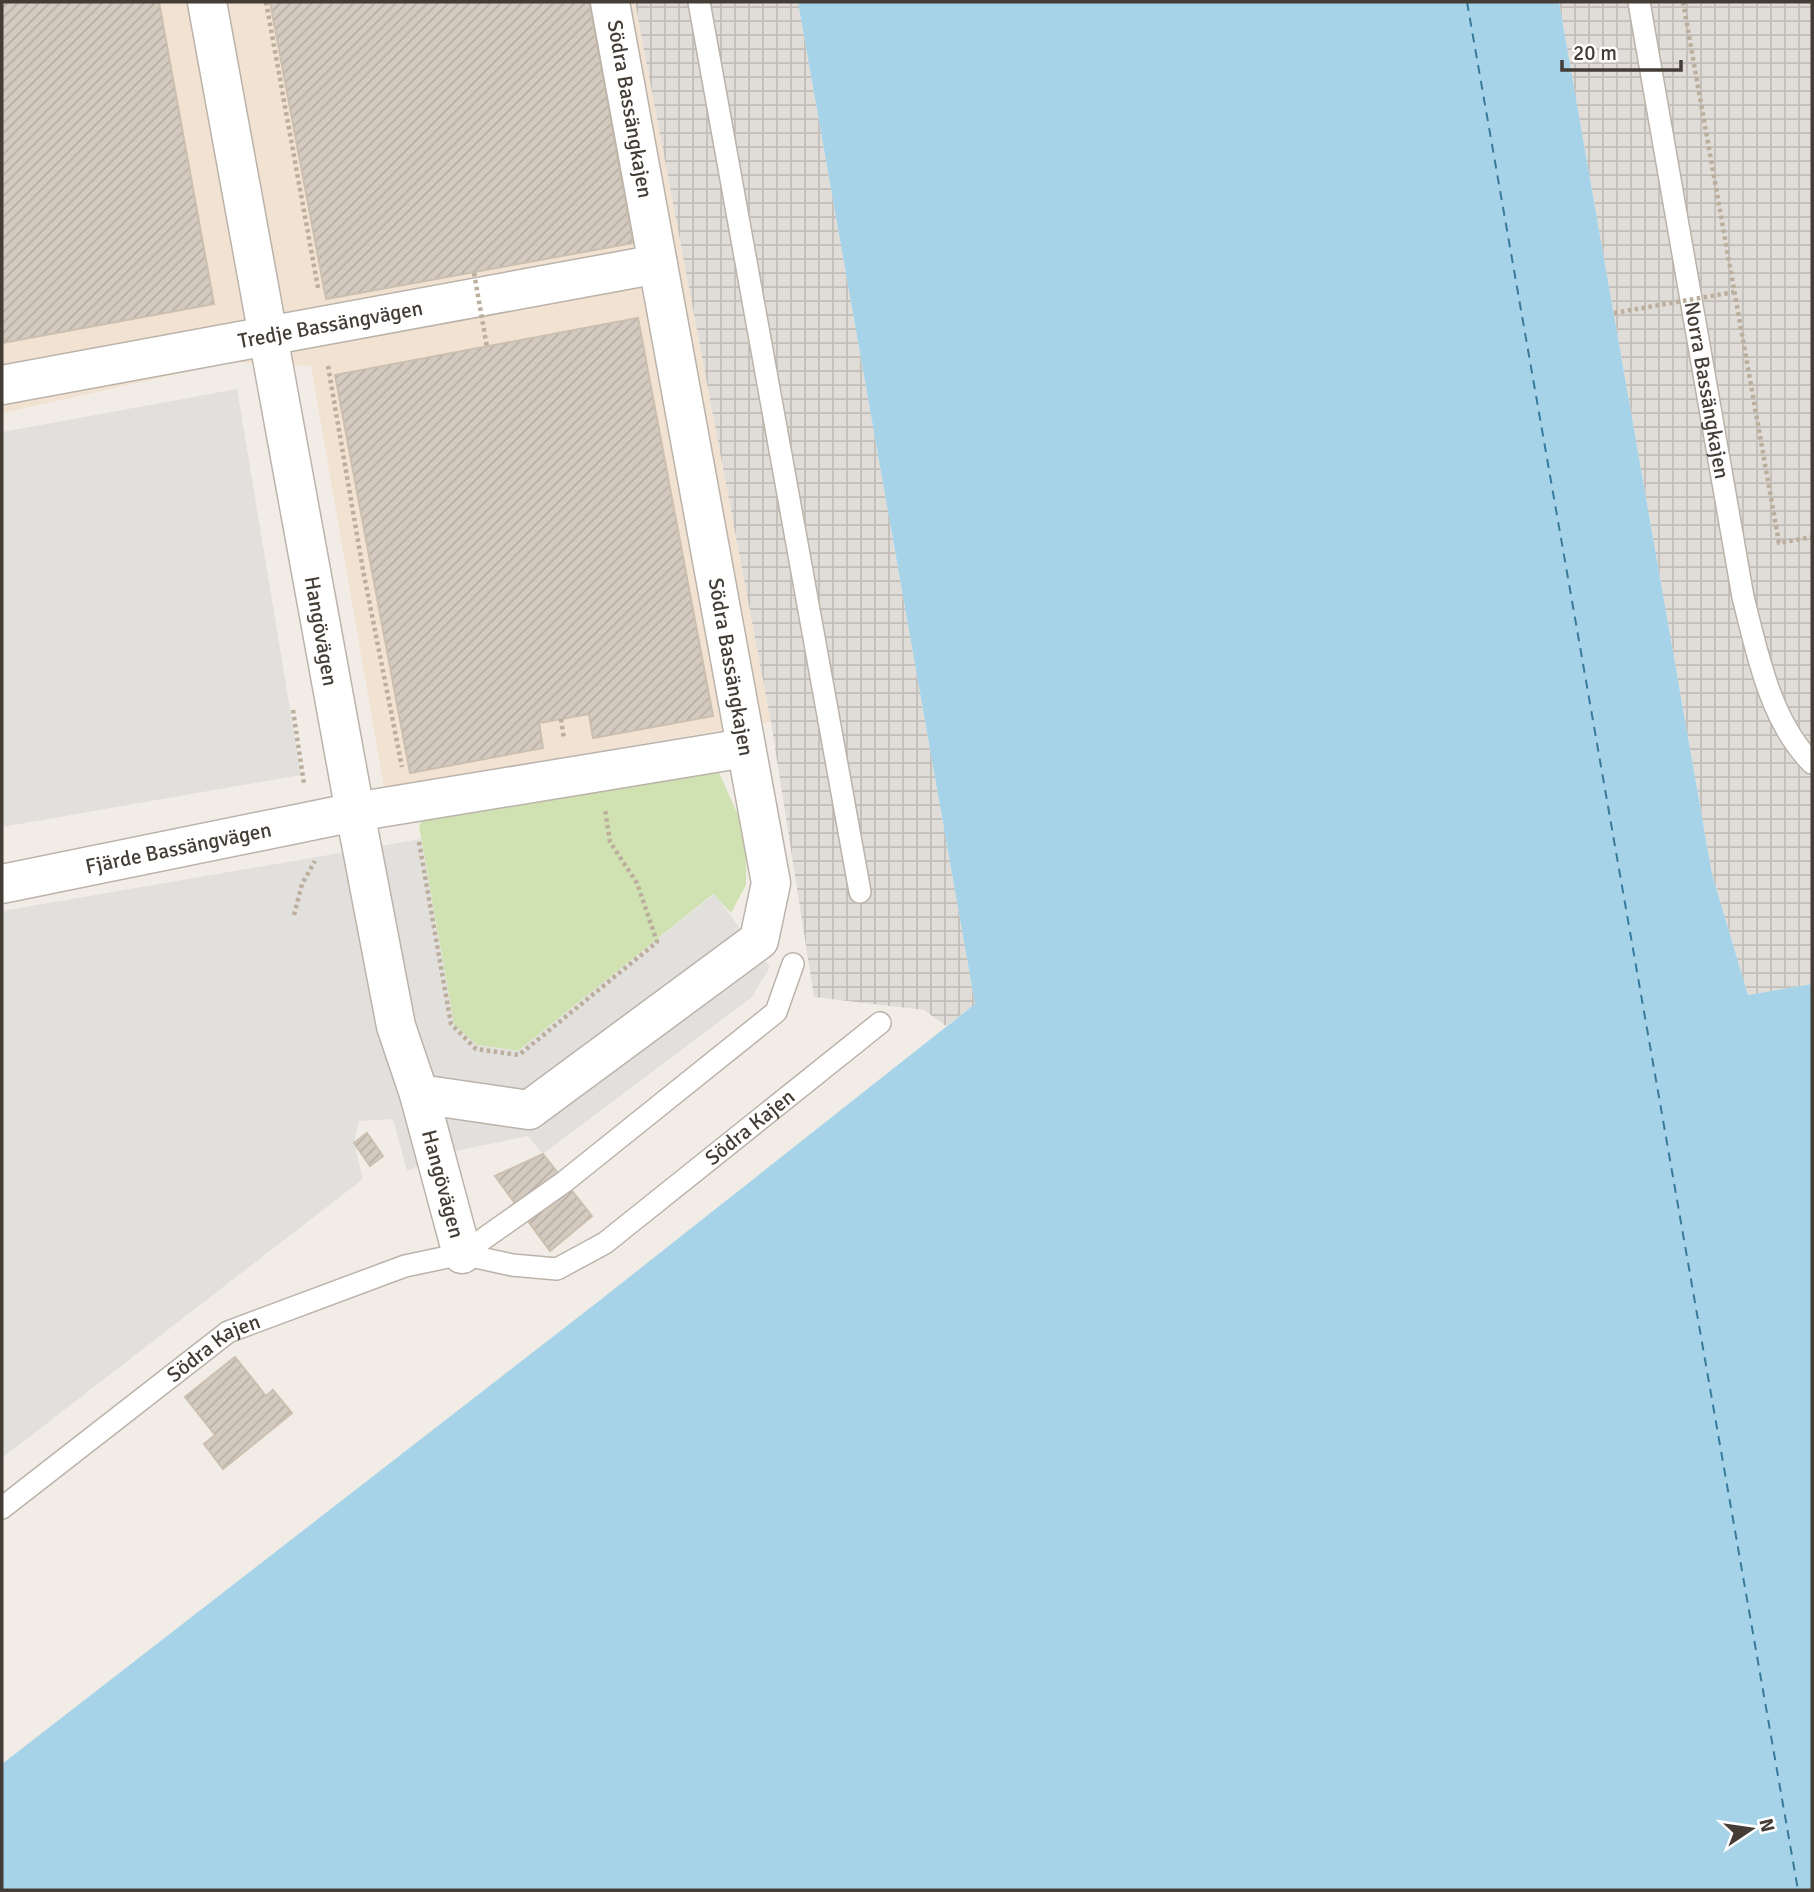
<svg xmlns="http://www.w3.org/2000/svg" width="1814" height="1892" viewBox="0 0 1814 1892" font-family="Signika,sans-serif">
	<defs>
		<pattern id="industrial-grid" width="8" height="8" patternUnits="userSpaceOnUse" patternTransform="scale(1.75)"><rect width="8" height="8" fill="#e0dcd7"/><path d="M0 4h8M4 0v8" fill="none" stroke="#c1beb9"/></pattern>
		<pattern id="building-hatch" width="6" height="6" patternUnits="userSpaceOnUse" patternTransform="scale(1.75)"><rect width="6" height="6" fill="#d4cabf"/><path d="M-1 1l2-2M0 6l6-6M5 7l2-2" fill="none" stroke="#b7aea5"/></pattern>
	</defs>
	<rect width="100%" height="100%" fill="#f1ede6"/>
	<!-- commercial -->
	<polygon fill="#f1e2d2" points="2,2 635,2 771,722 384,787 311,366 232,362 2,413"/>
	<!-- industrial -->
	<g fill="url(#industrial-grid)">
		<polygon points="635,2 798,2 975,1004 946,1026 924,1010 814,997 771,722"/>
		<polygon points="1559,2 1812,2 1812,984 1748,995 1712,874"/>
	</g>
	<!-- green -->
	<polygon fill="#d0e1b2" points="717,768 746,833 746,885 731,913 713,894 518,1051 477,1045 454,1025 419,826 425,816"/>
	<!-- parking -->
	<g fill="#e2e0dd">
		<polygon points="237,389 301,775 2,827 2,432"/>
		<polygon points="421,839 454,1025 477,1045 518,1051 714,894 770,967 752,997 543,1154 528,1136 451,1152 407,1171 393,1119 359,1121 354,1143 363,1179 2,1458 2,911"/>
	</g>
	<!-- water -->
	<polygon fill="#a7d3e8" points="798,2 1559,2 1712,874 1748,995 1812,984 1812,1890 2,1890 2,1764 599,1301 975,1004"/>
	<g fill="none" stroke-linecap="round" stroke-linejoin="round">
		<!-- ferry -->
		<polyline stroke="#387a9c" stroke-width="2" stroke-dasharray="9 7" stroke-linecap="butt" points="1467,2 1798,1890"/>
	</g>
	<!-- building -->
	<g fill="url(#building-hatch)" stroke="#cbbfb0" stroke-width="2">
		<polygon points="2,2 159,2 214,304 2,343"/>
		<polygon points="270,2 589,2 633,243 326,299"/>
		<polygon points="638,318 713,716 593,738 589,714 539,723 543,748 410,773 335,375"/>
		<polygon points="367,1133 383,1156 370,1166 354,1143"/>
		<polygon points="543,1154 592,1216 550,1251 495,1176"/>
		<polygon points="235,1357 266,1396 273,1390 292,1413 223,1469 204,1444 215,1435 185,1397"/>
	</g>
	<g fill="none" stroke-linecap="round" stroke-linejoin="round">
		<defs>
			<g id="service">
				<polyline points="699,2 860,892"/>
				<path id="s1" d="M1639,2L1743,597C1757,652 1770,721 1812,763"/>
				<polyline points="462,1254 564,1182 776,1012 793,964"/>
				<path id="s2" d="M2,1508L228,1332L405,1266L462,1254L512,1265L557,1269L605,1243L880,1023"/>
			</g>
			<g id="minor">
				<path id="s3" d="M2,385L658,264"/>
				<polyline points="419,1094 529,1110 759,940 771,883 610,2"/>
				<polyline points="462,1254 419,1094 396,1026 355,812 745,748"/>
			</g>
			<g id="tertiary">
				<path id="s4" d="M2,884L355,812L207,2"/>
			</g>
		</defs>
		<!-- service casing -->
		<use href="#service" stroke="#bbb3a9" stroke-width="24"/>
		<!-- minor casing -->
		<use href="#minor" stroke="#bbb3a9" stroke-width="41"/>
		<!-- tertiary casing -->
		<use href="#tertiary" stroke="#bbb3a9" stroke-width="41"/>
		<!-- path -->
		<g stroke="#bcae9c" stroke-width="4.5" stroke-dasharray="3.5 3.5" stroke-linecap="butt">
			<polyline points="266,2 318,288"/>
			<polyline points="1683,2 1779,543 1812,537"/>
			<polyline points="328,366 363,570 402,767"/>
			<polyline points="293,710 304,784"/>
			<polyline points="561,719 564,739"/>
			<polyline points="419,842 451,1024 476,1049 519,1055 657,942 637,883 610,842 605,809"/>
			<polyline points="294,915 302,884 315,861"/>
		</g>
		<!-- service -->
		<use href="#service" stroke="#fff" stroke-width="21"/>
		<!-- minor -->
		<use href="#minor" stroke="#fff" stroke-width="38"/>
		<!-- tertiary -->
		<use href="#tertiary" stroke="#fff" stroke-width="38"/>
		<!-- path-bridge -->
		<g stroke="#bcae9c" stroke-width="4.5" stroke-dasharray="3.5 3.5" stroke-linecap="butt">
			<polyline points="474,273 487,347"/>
			<polyline points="1614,313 1734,292"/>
		</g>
	</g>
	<g text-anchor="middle" stroke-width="7" stroke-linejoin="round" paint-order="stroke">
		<!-- street labels -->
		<g font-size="21" fill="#433d36" stroke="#fff">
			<text transform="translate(630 109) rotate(80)" y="7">Södra Bassängkajen</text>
			<text dy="7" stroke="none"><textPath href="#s3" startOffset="334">Tredje Bassängvägen</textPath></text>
			<text dy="7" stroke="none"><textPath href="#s1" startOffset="394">Norra Bassängkajen</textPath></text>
			<text transform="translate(321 631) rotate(80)" y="7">Hangövägen</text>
			<text transform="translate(731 667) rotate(80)" y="7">Södra Bassängkajen</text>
			<text dy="7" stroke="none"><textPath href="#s4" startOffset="180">Fjärde Bassängvägen</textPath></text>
			<text dy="7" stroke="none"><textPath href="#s2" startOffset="870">Södra Kajen</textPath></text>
			<text transform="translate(443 1184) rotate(75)" y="7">Hangövägen</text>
			<text dy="7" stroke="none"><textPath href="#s2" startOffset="266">Södra Kajen</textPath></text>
		</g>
	</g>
	<!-- border -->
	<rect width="1814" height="1892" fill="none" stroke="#433d36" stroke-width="7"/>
	<!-- north arrow -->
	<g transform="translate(1751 1829) rotate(77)" stroke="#ffffff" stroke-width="5" paint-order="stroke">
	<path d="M0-5L12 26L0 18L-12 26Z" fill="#433d36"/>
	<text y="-10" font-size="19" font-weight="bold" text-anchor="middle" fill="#433d36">N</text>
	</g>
	<!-- scale -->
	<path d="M1562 60v10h119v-10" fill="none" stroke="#433d36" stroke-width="3.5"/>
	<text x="1573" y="60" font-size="21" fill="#433d36" stroke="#ffffff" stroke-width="5" paint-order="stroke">20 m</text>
</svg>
